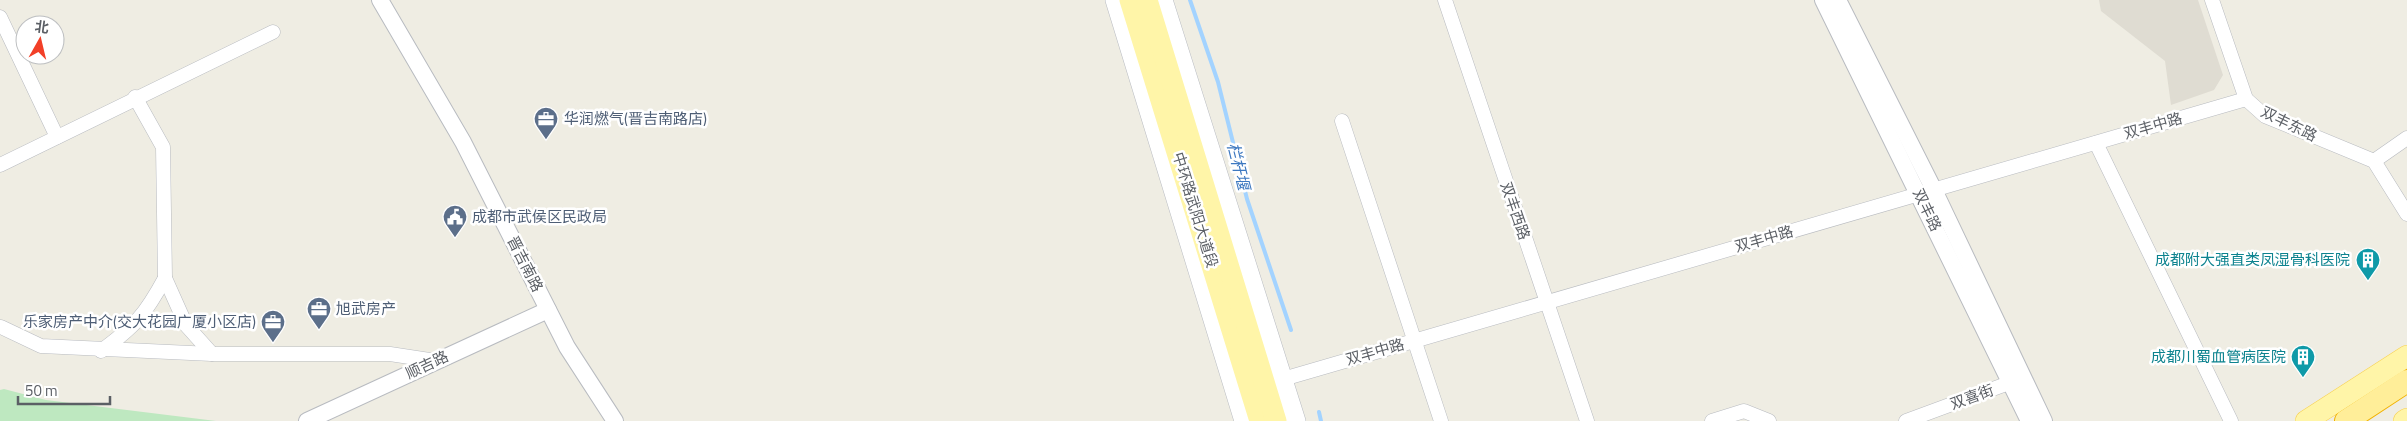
<svg xmlns="http://www.w3.org/2000/svg" width="2407" height="421" viewBox="0 0 2407 421" font-family="'Titillium Web','Noto Sans SC',sans-serif">
	<rect width="100%" height="100%" fill="#efede3"/>
	<!-- education -->
	<polygon fill="#dfdcd2" points="2099,0 2198,0 2223,75 2214,90 2171,105 2165,61 2101,11"/>
	<!-- green -->
	<polygon fill="#bee8c0" points="4,389 46,400 216,421 0,421 0,390"/>
	<g fill="none" stroke-linecap="round" stroke-linejoin="round">
		<!-- stream -->
		<g stroke="#a3d3ff" stroke-width="4">
			<polyline points="1190,0 1218,82 1247,199 1291,330"/>
			<polyline points="1319,412 1321,421"/>
		</g>
		<defs>
			<g id="minor">
				<polyline points="1445,0 1587,421"/>
				<polyline points="2212,0 2246,99 2265,116 2374,161 2407,214"/>
				<polyline points="0,17 57,137"/>
				<polyline points="135,97 163,147 165,278 186,325 212,354"/>
				<polyline points="1342,121 1441,421"/>
				<polyline points="2096,143 2231,421"/>
				<polyline points="2374,161 2407,138"/>
				<polyline points="0,165 273,32"/>
				<polyline points="1,327 41,346 212,354 390,354 436,361"/>
				<path d="M101,351C135,326 145,315 165,278"/>
				<polyline points="1283,379 2246,99"/>
				<polyline points="1712,421 1744,411 1769,421"/>
				<polyline points="1906,421 2009,383"/>
			</g>
			<g id="tertiary">
				<polyline points="380,0 463,142 567,347 615,421"/>
				<polyline points="1823,0 2029,421"/>
				<polyline points="1838,0 1934,190 2044,421"/>
				<polyline points="307,421 548,310"/>
			</g>
			<g id="secondary">
				<polyline points="1115,0 1244,421"/>
				<polyline points="1163,0 1296,421"/>
			</g>
			<g id="primary">
				<polyline points="1130,0 1260,421"/>
				<polyline points="1147,0 1276,421"/>
				<polyline points="2306,421 2407,356"/>
				<polyline points="2404,421 2407,419"/>
			</g>
			<polyline id="trunk" points="2346,421 2407,381"/>
		</defs>
		<!-- minor casing -->
		<use href="#minor" stroke="#b8bbc0" stroke-width="15"/>
		<!-- tertiary casing -->
		<use href="#tertiary" stroke="#b8bbc0" stroke-width="18"/>
		<!-- secondary casing -->
		<use href="#secondary" stroke="#b9bcc2" stroke-width="20"/>
		<!-- primary casing -->
		<use href="#primary" stroke="#f8d153" stroke-width="22"/>
		<!-- trunk casing -->
		<use href="#trunk" stroke="#f2b100" stroke-width="24"/>
		<!-- minor -->
		<use href="#minor" stroke="#fff" stroke-width="14"/>
		<!-- tertiary -->
		<use href="#tertiary" stroke="#fff" stroke-width="16"/>
		<!-- secondary -->
		<use href="#secondary" stroke="#fff" stroke-width="19"/>
		<!-- primary -->
		<use href="#primary" stroke="#fff5a8" stroke-width="21"/>
		<!-- trunk -->
		<use href="#trunk" stroke="#fe9" stroke-width="22"/>
	</g>
	<!-- icons -->
	<defs>
		<symbol id="office-pin" viewBox="-11 -11 22 30"><path d="M0 17L-7.5 6A9.5 9.5 0 1 1 7.5 6Z" fill="#5c6f8a" stroke="#fff"/><path d="M-6-3h4V-5.5h4V-3h4V5H-6ZM-1-4.5V-3h2v-1.5ZM-6 0V1H6V0Z" fill="#fff"/></symbol>
		<symbol id="civic-pin" viewBox="-11 -11 22 30"><path d="M0 17L-7.5 6A9.5 9.5 0 1 1 7.5 6Z" fill="#5c6f8a" stroke="#fff"/><path d="M-.6-6.5H3V-4.5H.6V-3L4-1V1h2V6H-6V1h2V-1L-.6-3ZM-1.2 2.5V6h2.4V2.5Z" fill="#fff"/></symbol>
		<symbol id="building-pin" viewBox="-11 -11 22 30"><path d="M0 17L-7.5 6A9.5 9.5 0 1 1 7.5 6Z" fill="#0f9aa8" stroke="#fff"/><path d="M-4-6H4V6H1V3H-1V6H-4ZM-2.5-4.3h1.7v1.8h-1.7ZM.8-4.3h1.7v1.8H.8ZM-2.5-1h1.7V.8h-1.7ZM.8-1h1.7V.8H.8Z" fill="#fff"/></symbol>
	</defs>
	<g fill-rule="evenodd">
		<use href="#office-pin" x="532" y="105" width="28" height="38"/>
		<use href="#civic-pin" x="441" y="203" width="28" height="38"/>
		<use href="#building-pin" x="2354" y="246" width="28" height="38"/>
		<use href="#office-pin" x="305" y="295" width="28" height="38"/>
		<use href="#office-pin" x="259" y="308" width="28" height="38"/>
		<use href="#building-pin" x="2289" y="343" width="28" height="38"/>
	</g>
	<g text-anchor="middle" stroke-width="5" stroke-linejoin="round" paint-order="stroke">
		<!-- service labels -->
		<g font-size="15" fill="#4e5e75" stroke="#fff" text-anchor="start">
			<text x="564" y="124">华润燃气(晋吉南路店)</text>
			<text x="472" y="222">成都市武侯区民政局</text>
			<text x="336" y="314">旭武房产</text>
			<text x="256" y="327" text-anchor="end">乐家房产中介(交大花园广厦小区店)</text>
		</g>
		<!-- street labels -->
		<g font-size="15" fill="#5b5f65" stroke="#fff">
			<text transform="translate(2289 124) rotate(26)" y="5">双丰东路</text>
			<text transform="translate(2153 126) rotate(-16)" y="5">双丰中路</text>
			<text transform="translate(1195 210) rotate(73)" y="5">中环路武阳大道段</text>
			<text transform="translate(1927 210) rotate(64)" y="5">双丰路</text>
			<text transform="translate(1515 211) rotate(71)" y="5">双丰西路</text>
			<text transform="translate(1764 239) rotate(-16)" y="5">双丰中路</text>
			<text transform="translate(525 264) rotate(63)" y="5">晋吉南路</text>
			<text transform="translate(1375 352) rotate(-16)" y="5">双丰中路</text>
			<text transform="translate(427 365) rotate(-25)" y="5">顺吉路</text>
			<text transform="translate(1972 397) rotate(-20)" y="5">双喜街</text>
		</g>
		<!-- culture labels -->
		<g font-size="15" fill="#0d838f" stroke="#fff" text-anchor="end">
			<text x="2350" y="265">成都附大强直类凤湿骨科医院</text>
			<text x="2286" y="362">成都川蜀血管病医院</text>
		</g>
		<!-- water labels -->
		<g font-size="16" font-style="italic" fill="#3d78c0" stroke="#fff">
			<text transform="translate(1239 166) rotate(76)" y="6">栏杆堰</text>
		</g>
	</g>
	<!-- north arrow -->
	<g transform="translate(40 40) rotate(8)"><circle r="24" fill="#ffffff" stroke="#bdbfc1"/>
	<path d="M0-4L9 19L0 12L-9 19Z" fill="#f23f27"/>
	<text y="-8" font-size="14" font-weight="bold" text-anchor="middle" fill="#5b5f65">北</text>
	</g>
	<!-- scale -->
	<path d="M18 396v8h92v-8" fill="none" stroke="#5b5f65" stroke-width="2.5"/>
	<text x="25" y="396" font-size="15" fill="#5b5f65" stroke="#ffffff" stroke-width="4" paint-order="stroke">50 m</text>
</svg>
